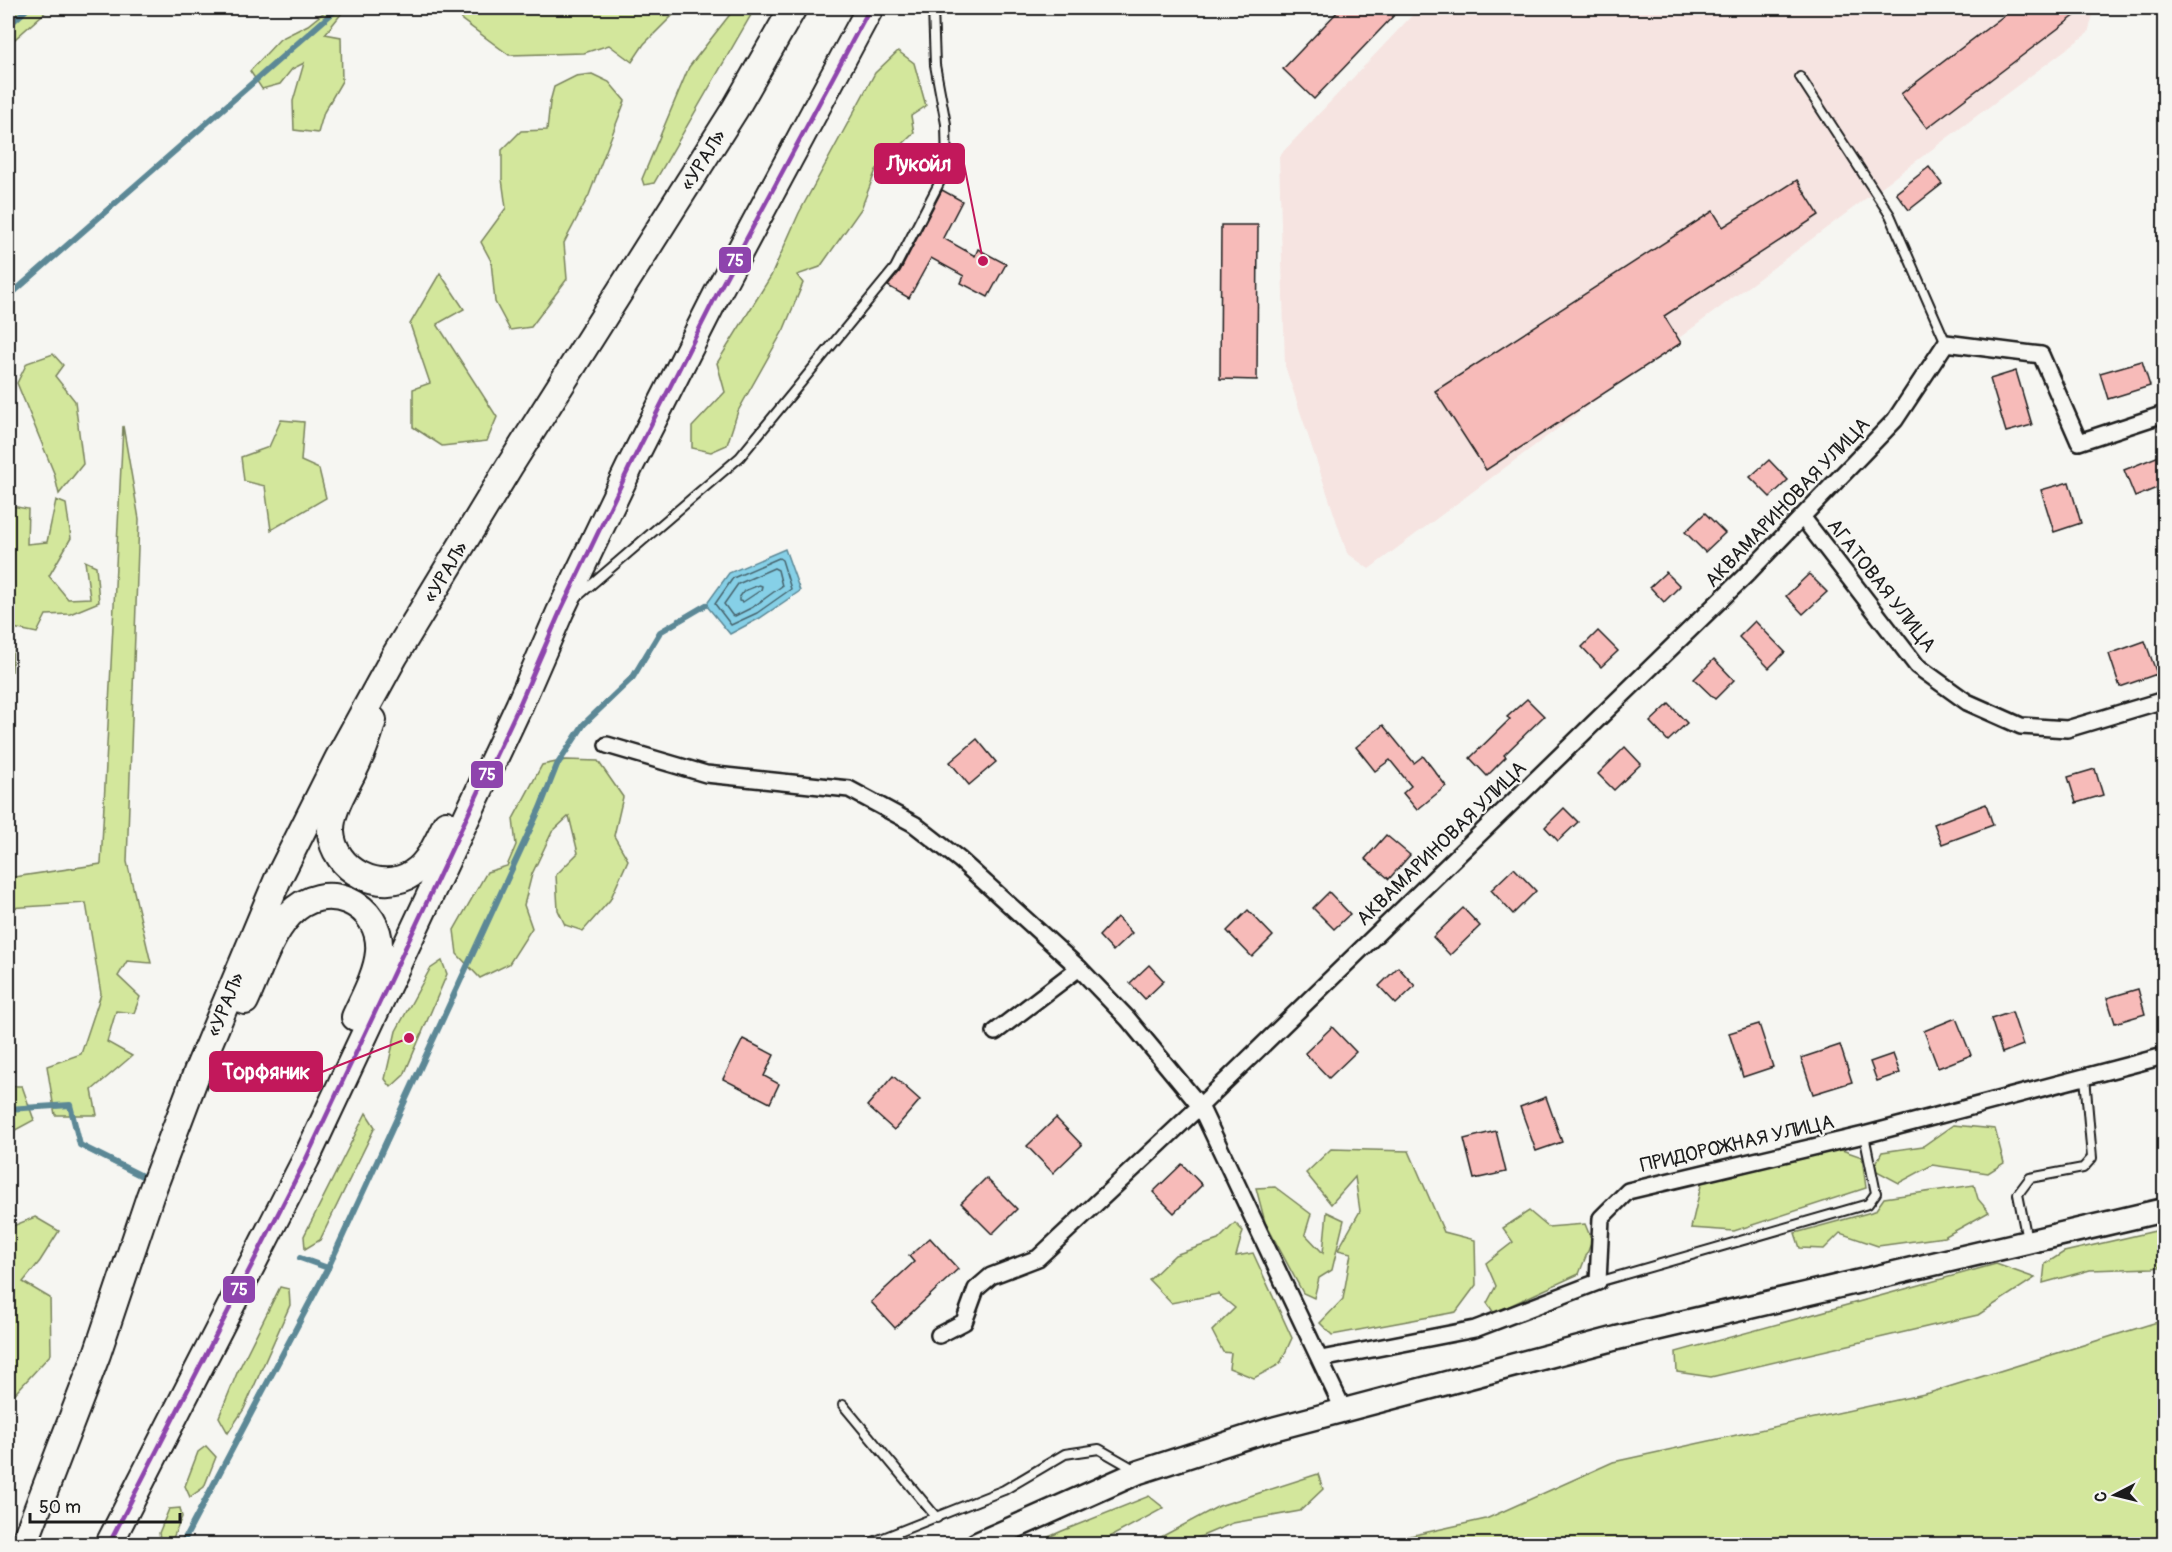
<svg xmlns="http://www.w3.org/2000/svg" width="2172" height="1552" viewBox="0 0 2172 1552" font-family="Pangolin,sans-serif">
	<rect width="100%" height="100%" fill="#f6f6f2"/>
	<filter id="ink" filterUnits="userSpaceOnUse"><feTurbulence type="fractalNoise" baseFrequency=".0167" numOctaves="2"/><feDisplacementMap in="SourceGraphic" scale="12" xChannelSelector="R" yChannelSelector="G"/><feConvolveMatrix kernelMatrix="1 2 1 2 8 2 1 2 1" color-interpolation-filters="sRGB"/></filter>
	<g filter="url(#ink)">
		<!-- built -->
		<polygon fill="#f6e4e1" points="1419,8 2095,8 2088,33 1369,569 1347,553 1285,366 1279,156"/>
		<!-- green -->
		<g fill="#d3e79c" stroke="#78825c" stroke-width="1.5">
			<polygon points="8,8 50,8 8,45"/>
			<polygon points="327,8 346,8 325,34 341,37 342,81 324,112 318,133 294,130 293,101 304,63 292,69 280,84 262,89 250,71 280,39 308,25 328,9"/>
			<polygon points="461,8 680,8 644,44 632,62 609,45 584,53 509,55 462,20"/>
			<polygon points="735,8 755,8 654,183 644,185 642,179 689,67"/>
			<polygon points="898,51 914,63 926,106 911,116 914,133 876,170 861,209 820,267 797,275 803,283 784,329 738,411 727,445 711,452 692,448 692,427 725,392 717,363 771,276 799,213 875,73"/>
			<polygon points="592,74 609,82 625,101 589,195 564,243 567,279 531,327 510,330 495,302 491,261 481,242 506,208 502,179 502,150 521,131 547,130 550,102 554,87 576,76"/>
			<polygon points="440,273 464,309 437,324 497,417 487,441 442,446 413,427 413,389 430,383 410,324"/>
			<polygon points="53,354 63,365 55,376 75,401 83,464 59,494 54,473 17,383 27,363"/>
			<polygon points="281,420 304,422 301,461 319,469 326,498 271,530 265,486 244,481 241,457 269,447"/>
			<polygon points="123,426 139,519 127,862 151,963 127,961 118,976 140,997 134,1013 116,1011 107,1042 132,1056 92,1090 97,1115 55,1115 47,1066 81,1054 101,994 86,903 8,908 8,878 101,864"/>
			<polygon points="56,500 66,504 71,538 49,576 68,599 90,598 85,561 96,566 99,602 70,614 46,615 37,633 13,628 12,672 8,618 8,512 12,506 28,509 27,544 47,542"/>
			<polygon points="566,760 598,761 623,797 614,836 628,860 610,900 583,931 565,925 558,910 556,875 578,853 569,816 552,832 532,874 524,905 532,928 509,964 480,978 457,954 454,930 487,872 507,866 516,845 513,819 542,765"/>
			<polygon points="442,961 447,974 404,1075 391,1087 385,1079 396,1031 430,969"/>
			<polygon points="10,1086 22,1086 34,1120 8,1134 8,1088"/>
			<polygon points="366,1113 375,1127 320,1240 305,1249 304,1236"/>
			<polygon points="1953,1125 1995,1129 2004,1163 1988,1173 1932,1165 1899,1183 1873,1169 1882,1152 1923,1146"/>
			<polygon points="1836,1148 1862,1157 1866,1188 1734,1231 1691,1228 1702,1181"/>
			<polygon points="1331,1149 1409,1151 1444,1232 1475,1240 1476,1285 1456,1312 1332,1335 1320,1323 1343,1299 1351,1253 1338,1250 1360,1211 1355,1177 1331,1204 1306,1173"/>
			<polygon points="1974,1185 1978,1199 1989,1212 1944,1237 1878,1246 1840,1233 1824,1249 1800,1248 1795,1233 1875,1211 1884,1198"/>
			<polygon points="1275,1187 1311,1214 1305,1234 1323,1253 1327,1212 1344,1220 1332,1270 1319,1278 1314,1298 1303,1293 1265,1222 1256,1188"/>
			<polygon points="1529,1211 1548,1227 1585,1224 1592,1241 1579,1274 1494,1313 1487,1303 1496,1286 1486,1263 1513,1242 1503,1228"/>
			<polygon points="35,1217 59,1231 40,1261 23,1282 50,1298 51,1354 8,1401 8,1228"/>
			<polygon points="1235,1223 1243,1231 1236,1256 1253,1253 1292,1338 1280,1364 1254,1378 1229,1368 1231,1353 1223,1352 1212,1331 1235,1308 1218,1294 1171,1303 1149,1280 1175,1255 1218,1240"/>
			<polygon points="2164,1229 2164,1266 2153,1268 2090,1270 2043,1283 2045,1264 2064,1252"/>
			<polygon points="1996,1264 2035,1278 1978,1315 1711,1377 1677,1372 1676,1352"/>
			<polygon points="280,1287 289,1289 290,1305 244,1409 228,1433 219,1417 237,1373"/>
			<polygon points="2164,1321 2164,1544 1374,1544 1486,1519 1613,1462 1929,1393 2154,1323"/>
			<polygon points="206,1446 216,1457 204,1487 190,1497 185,1486 198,1452"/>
			<polygon points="1318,1474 1323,1489 1300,1511 1233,1523 1183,1544 1148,1544 1219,1506"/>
			<polygon points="1149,1496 1164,1508 1097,1544 1033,1544 1062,1531"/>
			<polygon points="180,1508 182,1517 173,1538 161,1543 159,1533 169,1509"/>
		</g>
		<!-- water -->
		<polygon fill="#86d0e7" stroke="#5c8896" stroke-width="1.5" points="785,549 800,591 760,618 730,634 706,605 729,573"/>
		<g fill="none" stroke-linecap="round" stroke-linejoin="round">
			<!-- shore -->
			<g stroke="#46646d" stroke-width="1.5">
				<polygon points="779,558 782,560 791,589 757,613 731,625 715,604 733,578"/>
				<polygon points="774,568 778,570 782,586 753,607 735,616 732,615 724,604 738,584"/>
				<polygon points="759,585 762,586 761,590 743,602 739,601 739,598 744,591"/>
			</g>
			<!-- stream -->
			<g stroke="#5c8896" stroke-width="6">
				<polyline points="8,26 28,8"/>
				<polyline points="8,297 338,8"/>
				<polyline points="8,1109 70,1105 80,1145 150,1180"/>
				<polyline points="328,1268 540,808 557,765 584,724 633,677 660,632 706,605"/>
				<polyline points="182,1544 328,1268 300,1258"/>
			</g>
		</g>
		<!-- building -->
		<g fill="#f7bbb9" stroke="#1c1c1c" stroke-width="1.5">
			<polygon points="1341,8 1401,8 1314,99 1283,69"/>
			<polygon points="2014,8 2085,8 1927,128 1901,94"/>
			<polygon points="1929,167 1942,184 1909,210 1896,193"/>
			<polygon points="1797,180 1819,215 1664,316 1681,343 1486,470 1435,391 1713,211 1723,227"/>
			<polygon points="942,190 962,201 943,238 975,256 978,249 1006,264 988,297 961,283 964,276 931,258 909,298 888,286 900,271"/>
			<polygon points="1221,225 1258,225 1257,380 1220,379"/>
			<polygon points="2142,361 2150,386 2108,399 2100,373"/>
			<polygon points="2016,371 2032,425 2006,432 1990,379"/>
			<polygon points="2164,454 2164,485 2135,497 2124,470"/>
			<polygon points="1769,460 1788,480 1770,497 1750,477"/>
			<polygon points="2069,482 2081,523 2054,532 2041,490"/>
			<polygon points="1705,513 1725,533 1705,552 1685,532"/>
			<polygon points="1666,572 1680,586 1664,602 1650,587"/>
			<polygon points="1809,574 1827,592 1803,614 1786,596"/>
			<polygon points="1755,621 1785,652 1769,668 1739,637"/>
			<polygon points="1598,631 1618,651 1601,667 1582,647"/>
			<polygon points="2145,641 2157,674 2120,687 2109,654"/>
			<polygon points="1714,659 1734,680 1715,699 1694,679"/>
			<polygon points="1527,699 1544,716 1504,755 1506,757 1487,776 1470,758 1510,719 1507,717"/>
			<polygon points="1669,704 1687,723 1668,741 1650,722"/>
			<polygon points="1383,725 1414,763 1423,756 1446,786 1417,810 1403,793 1411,786 1390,760 1375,771 1356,747"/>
			<polygon points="977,739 996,762 969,785 950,762"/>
			<polygon points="1625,747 1641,764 1614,790 1598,774"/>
			<polygon points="2095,769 2103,795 2076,803 2068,777"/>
			<polygon points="1986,804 1993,825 1942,844 1934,824"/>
			<polygon points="1564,808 1578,822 1558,841 1545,827"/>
			<polygon points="1386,835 1410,855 1389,879 1365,859"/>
			<polygon points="1514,868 1536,891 1513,914 1491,890"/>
			<polygon points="1329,892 1350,914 1334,929 1313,908"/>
			<polygon points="1463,908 1480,926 1450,955 1433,937"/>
			<polygon points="1248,910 1273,936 1252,957 1227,931"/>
			<polygon points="1117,917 1132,933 1113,951 1099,936"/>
			<polygon points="1149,965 1164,981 1145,999 1130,983"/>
			<polygon points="1398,967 1415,986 1396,1004 1379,986"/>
			<polygon points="2138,989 2145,1014 2115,1023 2107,998"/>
			<polygon points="2012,1012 2023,1045 2002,1053 1991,1019"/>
			<polygon points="1956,1018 1971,1055 1938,1068 1924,1031"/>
			<polygon points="1759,1024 1773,1067 1743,1077 1729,1033"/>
			<polygon points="1332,1027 1356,1052 1329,1078 1305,1053"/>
			<polygon points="743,1039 774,1055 764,1076 779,1084 770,1103 723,1079"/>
			<polygon points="1840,1045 1852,1082 1813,1094 1801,1058"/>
			<polygon points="1893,1054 1900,1073 1877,1081 1870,1062"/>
			<polygon points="893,1076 920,1100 894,1130 867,1106"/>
			<polygon points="1546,1097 1562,1142 1536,1151 1520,1107"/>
			<polygon points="1056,1118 1082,1145 1053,1173 1027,1146"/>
			<polygon points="1496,1131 1506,1172 1474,1179 1464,1139"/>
			<polygon points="1182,1164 1202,1185 1174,1213 1153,1192"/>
			<polygon points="986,1178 1017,1209 992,1234 961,1203"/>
			<polygon points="930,1238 958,1269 895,1328 871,1302 914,1262 909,1256"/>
		</g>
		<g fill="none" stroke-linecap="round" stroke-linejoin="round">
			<defs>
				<g id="service">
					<polyline points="1800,77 1890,215 1946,343"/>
					<polyline points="577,597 740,457 895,268 947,168 946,124 935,65 933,8"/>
					<polyline points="2027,1240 2018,1194 2030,1178 2083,1168 2092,1158 2085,1077"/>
					<polyline points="1598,1282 1868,1204 1876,1193 1864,1135"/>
					<polyline points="843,1405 937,1518"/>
					<polyline points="868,1544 1004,1490 1065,1454 1099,1449 1134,1469"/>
				</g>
				<g id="minor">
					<polyline points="1803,518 1917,666 1967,702 2021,726 2067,729 2164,700"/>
					<polyline points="607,745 706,774 849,789 914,824 960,860 1079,968 1128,1019 1200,1106 1344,1411"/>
					<polyline points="995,1032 1079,968"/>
					<polyline points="939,1335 964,1322 976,1289 991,1276 1038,1258 1200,1106 1747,574 1895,420 1946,343 2041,355 2079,442 2164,414"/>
					<polyline points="1321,1359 1475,1329 1598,1282 1601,1218 1628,1191 1864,1135 2164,1056"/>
				</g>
				<polyline id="secondary" points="977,1544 1139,1472 1269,1430 1617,1338 2164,1210"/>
				<g id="trunk">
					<path d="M373,720C369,733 365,747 359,759C350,781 330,808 331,832C333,870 381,895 413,873C429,863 438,841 446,824"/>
					<path d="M245,1001C258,973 268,938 289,915C324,877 383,903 379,952C377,974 364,997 355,1017"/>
					<path id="s1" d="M24,1544L97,1354L150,1196L197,1072L277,881L338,759L394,657L509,467L735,109L793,8"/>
					<polyline points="109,1544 306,1159 519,706 560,612 630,466 717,294 870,8"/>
				</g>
			</defs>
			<!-- service casing -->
			<use href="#service" stroke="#1c1c1c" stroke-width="12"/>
			<!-- minor casing -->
			<use href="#minor" stroke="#1c1c1c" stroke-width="20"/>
			<!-- secondary casing -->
			<use href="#secondary" stroke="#1c1c1c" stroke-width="27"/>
			<!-- trunk casing -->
			<use href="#trunk" stroke="#1c1c1c" stroke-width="30"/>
			<!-- service -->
			<use href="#service" stroke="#f6f6f2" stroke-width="8"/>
			<!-- minor -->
			<use href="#minor" stroke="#f6f6f2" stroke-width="15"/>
			<!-- secondary -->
			<use href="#secondary" stroke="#f6f6f2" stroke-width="22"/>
			<!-- trunk -->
			<use href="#trunk" stroke="#f6f6f2" stroke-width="26"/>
			<defs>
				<polyline id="bus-1" points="109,1544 306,1159 519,706 560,612 630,466 717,294 870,8"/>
			</defs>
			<!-- bus-1 casing -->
			<use href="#bus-1" stroke="#f6f6f2" stroke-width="9"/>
			<!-- bus-1 -->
			<use href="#bus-1" stroke="#8e44ad" stroke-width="4.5"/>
		</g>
	</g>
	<g text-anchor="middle" stroke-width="4.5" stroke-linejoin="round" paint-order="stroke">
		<!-- street labels -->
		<g font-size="20" fill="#1c1c1c" stroke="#f6f6f2">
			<text dy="7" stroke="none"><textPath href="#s1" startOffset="1548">«УРАЛ»</textPath></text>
			<text transform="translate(1787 502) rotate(-46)" y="7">АКВАМАРИНОВАЯ УЛИЦА</text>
			<text dy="7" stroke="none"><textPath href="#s1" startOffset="1062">«УРАЛ»</textPath></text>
			<text transform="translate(1882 585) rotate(52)" y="7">АГАТОВАЯ УЛИЦА</text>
			<text transform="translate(1441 843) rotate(-44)" y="7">АКВАМАРИНОВАЯ УЛИЦА</text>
			<text dy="7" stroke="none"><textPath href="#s1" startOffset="576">«УРАЛ»</textPath></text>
			<text transform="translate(1737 1143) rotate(-13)" y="7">ПРИДОРОЖНАЯ УЛИЦА</text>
		</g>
	</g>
	<!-- callouts -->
	<path fill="none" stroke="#c2185b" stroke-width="2" d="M983 261L964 164M409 1038L322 1072"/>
	<g fill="#c2185b" stroke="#f6f6f2" stroke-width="2">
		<circle cx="983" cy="261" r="6"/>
		<circle cx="409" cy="1038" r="6"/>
	</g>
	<g fill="#c2185b" stroke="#c2185b" stroke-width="2">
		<rect x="875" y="144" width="89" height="39" rx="6"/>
		<rect x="210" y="1052" width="112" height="39" rx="6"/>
	</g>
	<g font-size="21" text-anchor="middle" font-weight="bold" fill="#fff">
		<text x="919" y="171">Лукойл</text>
		<text x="266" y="1079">Торфяник</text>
	</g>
	<g stroke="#f6f6f2" stroke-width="2">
		<rect x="718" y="246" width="34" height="28" rx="6" fill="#8e44ad"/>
		<rect x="470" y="760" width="34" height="29" rx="6" fill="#8e44ad"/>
		<rect x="222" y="1275" width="34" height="29" rx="6" fill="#8e44ad"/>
	</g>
	<g font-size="16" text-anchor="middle" font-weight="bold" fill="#fff">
		<text x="735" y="266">75</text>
		<text x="487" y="780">75</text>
		<text x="239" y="1295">75</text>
	</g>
	<!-- margin -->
	<rect width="2172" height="1552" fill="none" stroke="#f6f6f2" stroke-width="30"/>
	<rect x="15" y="15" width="2142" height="1522" fill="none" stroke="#1c1c1c" stroke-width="2" filter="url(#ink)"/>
	<!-- north arrow -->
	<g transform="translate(2115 1495) rotate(263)" stroke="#f6f6f2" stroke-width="4.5" paint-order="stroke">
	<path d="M0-4.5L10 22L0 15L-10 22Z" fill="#1c1c1c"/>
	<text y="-9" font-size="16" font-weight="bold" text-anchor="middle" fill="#1c1c1c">С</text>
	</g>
	<!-- scale -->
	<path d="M30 1513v9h150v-9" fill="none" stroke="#1c1c1c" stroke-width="3"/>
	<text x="39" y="1513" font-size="18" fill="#1c1c1c" stroke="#f6f6f2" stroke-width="4.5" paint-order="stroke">50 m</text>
</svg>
